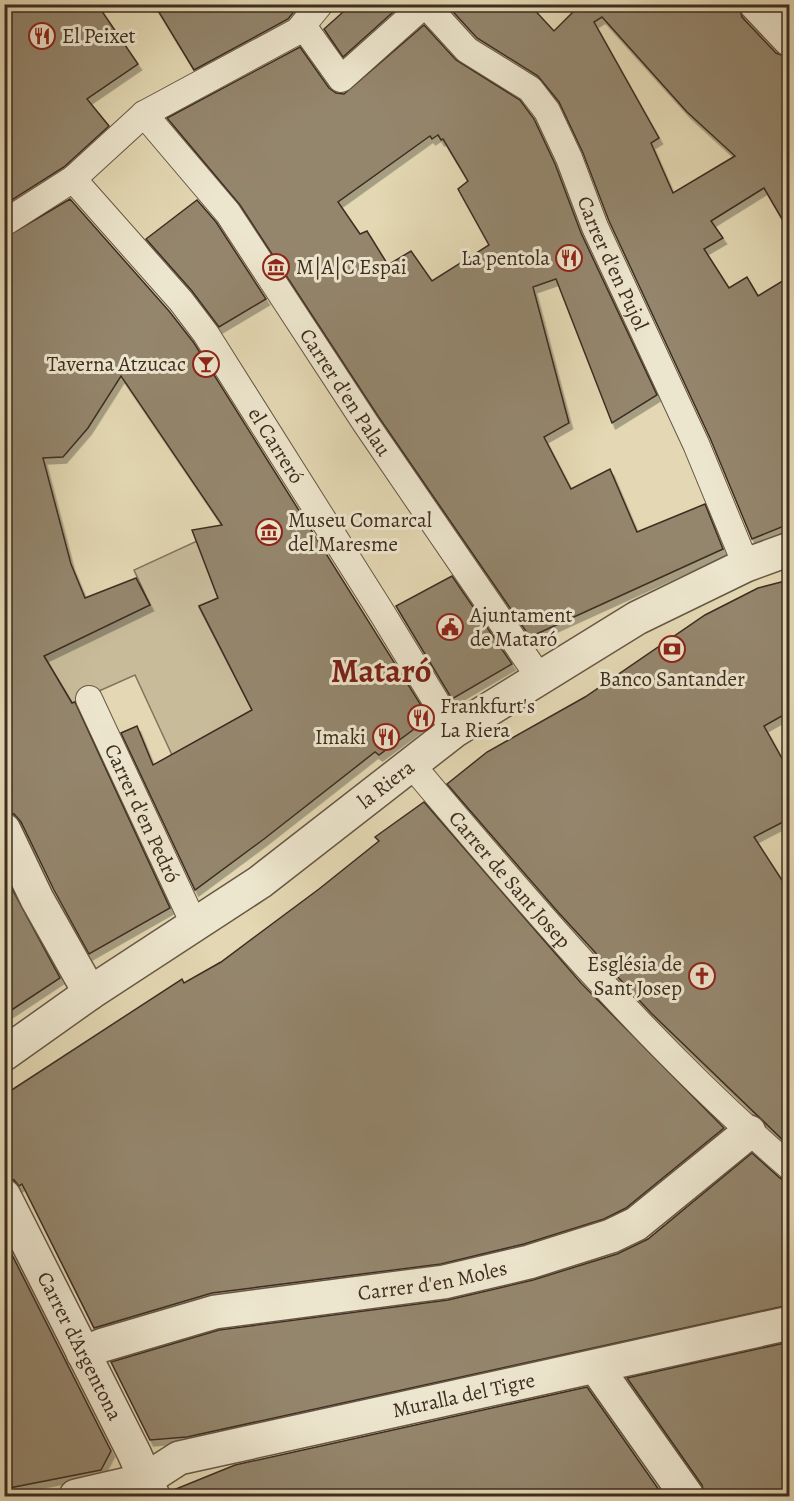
<svg xmlns="http://www.w3.org/2000/svg" width="794" height="1501" viewBox="0 0 794 1501" font-family="Alegreya,serif">
	<defs>
		<filter id="shadow"><feDropShadow dx="3.5" dy="6" stdDeviation="0" flood-color="#0004"/></filter>
	</defs>
	<rect width="100%" height="100%" fill="#e3d8b3"/>
	<filter id="stains"><feTurbulence type="fractalNoise" baseFrequency=".00333" numOctaves="4"/><feColorMatrix values="0 0 0 0 .2 0 0 0 0 .09 0 0 0 0 .02 0 0 0 .5 -.17"/></filter>
	<radialGradient id="worn" r=".72"><stop offset=".6" stop-color="#630" stop-opacity="0"/><stop offset="1" stop-color="#630" stop-opacity=".3"/></radialGradient>
	<!-- green -->
	<polygon fill="#c7bb9a" stroke="#82745e" stroke-width="1.5" points="197,541 218,598 199,607 252,710 172,755 135,675 72,703 44,656 150,605 134,570"/>
	<!-- building -->
	<g fill="#94866d" stroke="#3e2d21" stroke-width="1.5" fill-rule="evenodd" filter="url(#shadow)">
		<polygon points="17,4 97,4 138,64 87,99 109,126 64,167 4,205 4,11"/>
		<polygon points="154,4 293,4 296,9 288,19 194,70"/>
		<polygon points="352,4 402,4 343,57 324,29"/>
		<path d="M446,4H529L554,31L581,4H738L742,17L776,53L789,58V231L764,188L711,221L723,238L704,249L729,288L747,277L758,296L789,277V524L752,539L710,438L609,221L583,153L559,102L538,76L477,38ZM602,17L687,112L735,156L673,193L651,143L659,138L594,22Z"/>
		<path d="M424,25L456,60L520,100L534,119L555,164L581,233L657,395L612,423L556,279L533,287L569,423L544,437L571,489L610,469L637,532L705,504L723,549L530,637L378,416L240,205L167,118L300,47L329,88L336,93L344,94ZM438,135L441,140L443,139L468,181L458,189L489,245L432,281L411,251L388,265L367,231L360,234L338,202L430,136L432,139Z"/>
		<polygon points="70,199 169,311 194,343 429,718 379,755 375,752 264,839 195,890 121,733 137,726 153,765 252,710 199,606 218,598 192,530 222,525 121,376 88,428 63,457 43,458 71,564 85,598 136,578 150,605 44,656 72,703 75,702 170,908 89,954 54,890 21,822 14,814 4,811 4,238"/>
		<polygon points="197,200 216,222 266,299 219,327 192,291 146,239"/>
		<polygon points="452,576 512,664 452,699 396,606"/>
		<polygon points="789,580 789,712 764,726 789,771 789,819 754,837 789,891 789,1146 651,1013 558,912 447,784 487,752 585,697 705,615 758,588"/>
		<polygon points="424,802 581,983 724,1128 626,1208 604,1219 524,1244 441,1264 212,1293 94,1328 22,1184 19,1186 14,1180 4,1177 4,1095 182,979 184,983 221,962 319,889 379,841 375,837"/>
		<polygon points="4,874 60,978 4,1015"/>
		<polygon points="752,1153 780,1178 789,1182 789,1305 187,1437 150,1440 111,1362 219,1330 448,1300 533,1280 617,1254 648,1239"/>
		<polygon points="4,1239 111,1451 101,1470 4,1489"/>
		<polygon points="789,1342 789,1497 705,1497 702,1485 627,1378"/>
		<polygon points="587,1387 664,1497 171,1497 171,1491 235,1465"/>
	</g>
	<g fill="none" stroke-linecap="round" stroke-linejoin="round">
		<defs>
			<g id="pedestrian">
				<path id="s1" d="M425,4L467,50L530,89L547,111L569,158L595,227L696,444L746,565"/>
				<polyline points="304,24 306,30 341,79 425,4"/>
				<path id="s2" d="M144,114L228,213L366,424L539,677"/>
				<path id="s3" d="M73,179L181,301L206,334L382,613L454,731"/>
				<polyline points="4,223 73,179 144,114 298,31 320,4"/>
				<path id="s4" d="M89,699L195,926"/>
				<path id="s5" d="M411,764C530,905 650,1046 790,1167"/>
			</g>
			<g id="minor">
				<polyline points="756,4 790,40"/>
				<polyline points="4,830 37,899 90,993"/>
				<path id="s6" d="M4,1054L90,993L260,882L454,731L637,618L746,565L790,549"/>
				<path id="s7" d="M4,1196L134,1453L153,1496"/>
				<path id="s8" d="M83,1353L103,1345L215,1312L444,1282L529,1262L611,1236L636,1224L749,1132"/>
				<polyline points="596,1367 687,1496"/>
				<polyline points="76,1496 145,1480"/>
				<path id="s9" d="M133,1496L145,1480L179,1458L790,1323"/>
			</g>
		</defs>
		<!-- pedestrian casing -->
		<use href="#pedestrian" stroke="#675846" stroke-width="28"/>
		<!-- minor casing -->
		<use href="#minor" stroke="#675846" stroke-width="36"/>
		<!-- pedestrian -->
		<use href="#pedestrian" stroke="#ede6ce" stroke-width="26"/>
		<!-- minor -->
		<use href="#minor" stroke="#ede6ce" stroke-width="33"/>
	</g>
	<!-- icons -->
	<defs>
		<symbol id="restaurant-ring" viewBox="-11 -11 22 22"><circle r="9.5" fill="#ede6ce" stroke="#8f2418" stroke-width="1.5"/><path d="M-5-6h1v4h1v-4h1v4h1v-4h1v5L-1.5 .5V6h-2V.5L-5-1ZM5-6V6H3V1.5H1.5Q1.5-4 5-6Z" fill="#8f2418"/></symbol>
		<symbol id="museum-ring" viewBox="-11 -11 22 22"><circle r="9.5" fill="#ede6ce" stroke="#8f2418" stroke-width="1.5"/><path d="M0-6L6-3V-2H-6V-3ZM-5-1h2V3h-2ZM-1-1h2V3h-2ZM3-1h2V3H3ZM-6 4H6V6H-6Z" fill="#8f2418"/></symbol>
		<symbol id="bar-ring" viewBox="-11 -11 22 22"><circle r="9.5" fill="#ede6ce" stroke="#8f2418" stroke-width="1.5"/><path d="M-6-5H6L.8 .8V4.5H3.5V6h-7V4.5H-.8V.8Z" fill="#8f2418"/></symbol>
		<symbol id="civic-ring" viewBox="-11 -11 22 22"><circle r="9.5" fill="#ede6ce" stroke="#8f2418" stroke-width="1.5"/><path d="M-.6-6.5H3V-4.5H.6V-3L4-1V1h2V6H-6V1h2V-1L-.6-3ZM-1.2 2.5V6h2.4V2.5Z" fill="#8f2418"/></symbol>
		<symbol id="bank-ring" viewBox="-11 -11 22 22"><circle r="9.5" fill="#ede6ce" stroke="#8f2418" stroke-width="1.5"/><path d="M-6-4H6V4H-6ZM0-2.3a2.3 2.3 0 1 0 0 4.6a2.3 2.3 0 1 0 0-4.6Z" fill="#8f2418"/></symbol>
		<symbol id="church-ring" viewBox="-11 -11 22 22"><circle r="9.5" fill="#ede6ce" stroke="#8f2418" stroke-width="1.5"/><path d="M-1.2-6h2.4v3.5h3.3v2.4h-3.3V6h-2.4V-.1h-3.3v-2.4h3.3Z" fill="#8f2418"/></symbol>
	</defs>
	<g fill-rule="evenodd">
		<use href="#restaurant-ring" x="27" y="21" width="30" height="30"/>
		<use href="#restaurant-ring" x="554" y="243" width="30" height="30"/>
		<use href="#museum-ring" x="261" y="252" width="30" height="30"/>
		<use href="#bar-ring" x="191" y="349" width="30" height="30"/>
		<use href="#museum-ring" x="254" y="517" width="30" height="30"/>
		<use href="#civic-ring" x="435" y="612" width="30" height="30"/>
		<use href="#bank-ring" x="657" y="634" width="30" height="30"/>
		<use href="#restaurant-ring" x="406" y="703" width="30" height="30"/>
		<use href="#restaurant-ring" x="371" y="722" width="30" height="30"/>
		<use href="#church-ring" x="687" y="961" width="30" height="30"/>
	</g>
	<g text-anchor="middle" stroke-width="6" stroke-linejoin="round" paint-order="stroke">
		<!-- poi labels -->
		<g font-size="21" fill="#3e2d21" stroke="#ede6ce" text-anchor="start">
			<text x="62" y="43">El Peixet</text>
			<text x="550" y="265" text-anchor="end">La pentola</text>
			<text x="296" y="274">M|A|C Espai</text>
			<text x="186" y="371" text-anchor="end">Taverna Atzucac</text>
			<text x="288" y="527">Museu Comarcal<tspan x="288" dy="24">del Maresme</tspan></text>
			<text x="470" y="622">Ajuntament<tspan x="470" dy="24">de Mataró</tspan></text>
			<text x="672" y="686" text-anchor="middle">Banco Santander</text>
			<text x="440" y="713">Frankfurt's<tspan x="440" dy="24">La Riera</tspan></text>
			<text x="366" y="744" text-anchor="end">Imaki</text>
			<text x="682" y="971" text-anchor="end">Església de<tspan x="682" dy="24">Sant Josep</tspan></text>
		</g>
		<!-- street labels -->
		<g font-size="21" fill="#3e2d21" stroke="#ede6ce">
			<text dy="7" stroke="none"><textPath href="#s1" startOffset="330">Carrer d'en Pujol</textPath></text>
			<text dy="7" stroke="none"><textPath href="#s2" startOffset="344">Carrer d'en Palau</textPath></text>
			<text dy="7" stroke="none"><textPath href="#s3" startOffset="336">el Carreró</textPath></text>
			<text dy="7" stroke="none"><textPath href="#s6" startOffset="468">la Riera</textPath></text>
			<text dy="7" stroke="none"><textPath href="#s4" startOffset="126">Carrer d'en Pedró</textPath></text>
			<text dy="7" stroke="none"><textPath href="#s5" startOffset="152">Carrer de Sant Josep</textPath></text>
			<text dy="7" stroke="none"><textPath href="#s8" startOffset="358">Carrer d'en Moles</textPath></text>
			<text dy="7" stroke="none"><textPath href="#s7" startOffset="168">Carrer d'Argentona</textPath></text>
			<text dy="7" stroke="none"><textPath href="#s9" startOffset="352">Muralla del Tigre</textPath></text>
		</g>
		<!-- town labels -->
		<g font-size="33" font-weight="bold" fill="#7a1f14" stroke="#ede6ce">
			<text x="381" y="682">Mataró</text>
		</g>
	</g>
	<!-- margin -->
	<rect width="794" height="1501" fill="none" stroke="#e3d8b3" stroke-width="24"/>
	<rect x="6" y="6" width="782" height="1489" fill="none" stroke="#3e2d21" stroke-width="3"/>
	<rect x="12" y="12" width="770" height="1477" fill="none" stroke="#3e2d21" stroke-width="1.5"/>
	<rect width="100%" height="100%" filter="url(#stains)"/>
	<rect width="100%" height="100%" fill="url(#worn)"/>
</svg>
